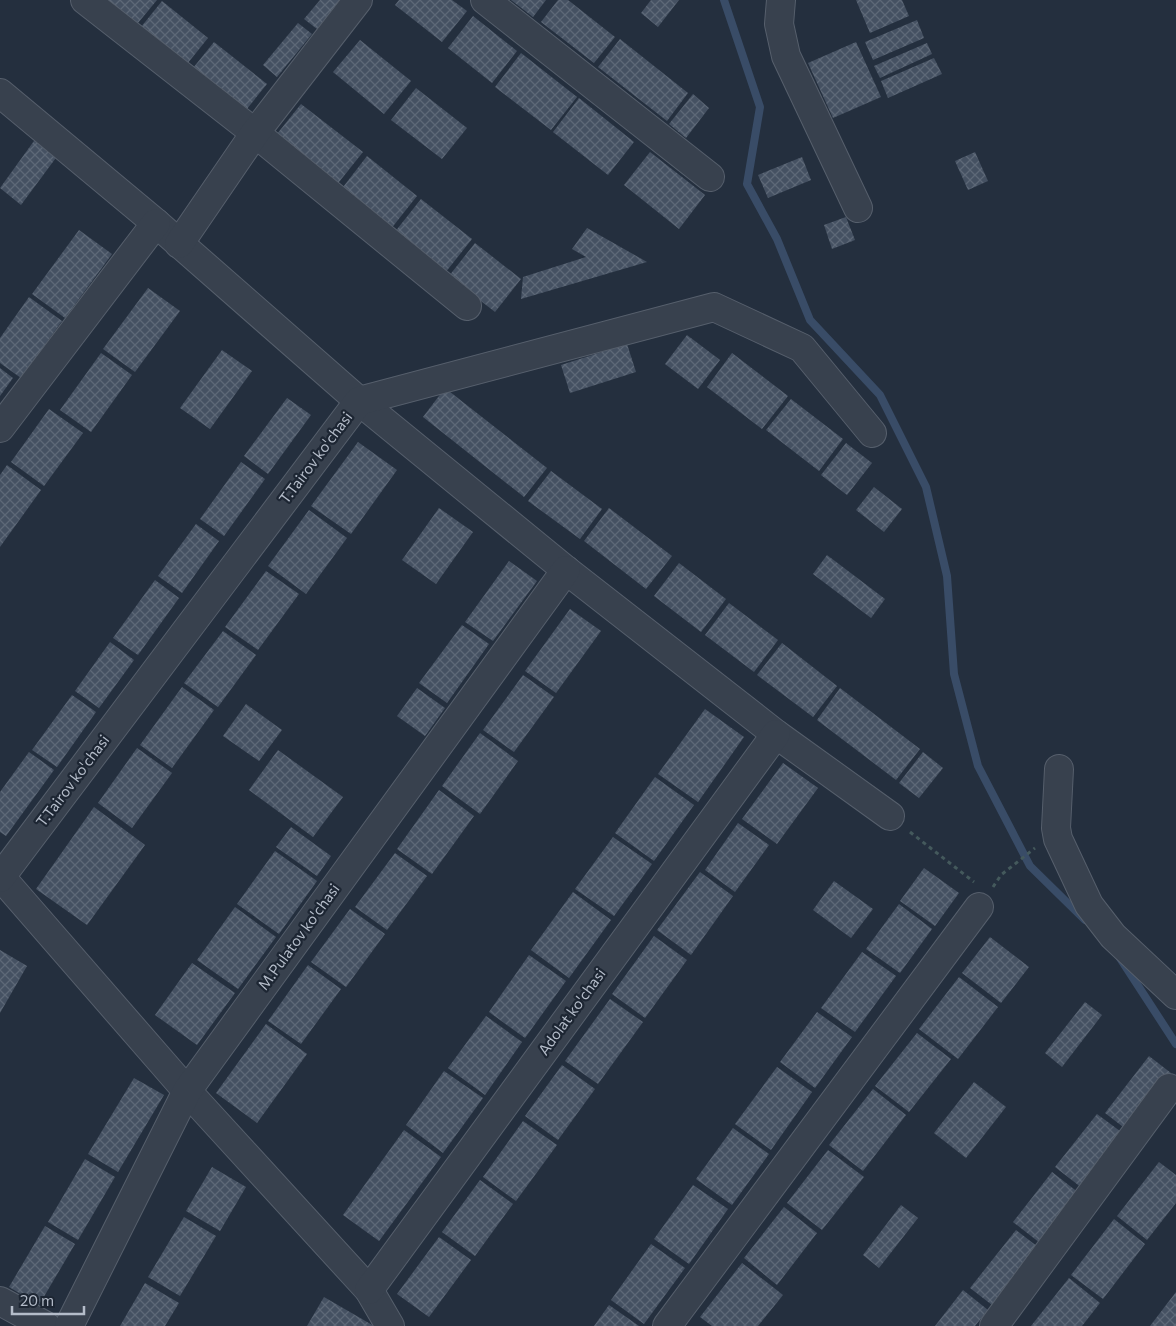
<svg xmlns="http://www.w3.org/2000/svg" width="1176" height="1326" viewBox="0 0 1176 1326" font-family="Commissioner,sans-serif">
	<defs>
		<pattern id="building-cross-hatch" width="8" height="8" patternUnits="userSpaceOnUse" patternTransform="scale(1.25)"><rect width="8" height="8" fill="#455162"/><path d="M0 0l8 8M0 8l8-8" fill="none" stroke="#5d6877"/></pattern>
	</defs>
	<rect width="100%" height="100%" fill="#242f3e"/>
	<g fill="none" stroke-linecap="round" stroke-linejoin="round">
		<!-- stream -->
		<g stroke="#394c67" stroke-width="8">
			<polyline points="724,0 760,107 747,184 777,239 810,320 880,395 926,487 947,576 954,674 978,766 1030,866 1085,920"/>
			<polyline points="1120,958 1176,1044"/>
		</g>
	</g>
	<!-- building -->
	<g fill="url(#building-cross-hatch)">
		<polygon points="97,0 157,0 133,29"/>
		<polygon points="320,0 340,0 317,29 304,19"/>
		<polygon points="399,0 452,0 467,11 442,42 395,5"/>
		<polygon points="511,0 546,0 533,17"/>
		<polygon points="558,0 568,0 615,37 594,63 541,22"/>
		<polygon points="651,0 679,0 658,27 641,13"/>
		<polygon points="856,0 902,0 909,16 870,33"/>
		<polygon points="162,1 208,38 183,69 137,32"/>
		<polygon points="473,16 517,51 492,83 448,48"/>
		<polygon points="917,20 924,38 873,60 865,42"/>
		<polygon points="298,23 312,34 277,77 263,65"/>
		<polygon points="620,39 688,93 667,121 598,67"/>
		<polygon points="360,40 411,81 384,114 333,72"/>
		<polygon points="214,42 267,84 242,115 189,73"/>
		<polygon points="856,42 881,97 833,118 808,63"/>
		<polygon points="927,43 932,54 880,78 874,66"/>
		<polygon points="521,53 577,97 551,130 495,87"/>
		<polygon points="934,58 942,74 888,98 881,81"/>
		<polygon points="416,88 467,128 442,159 391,120"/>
		<polygon points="693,94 709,108 686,138 669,124"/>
		<polygon points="579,98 634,142 608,175 553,132"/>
		<polygon points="301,104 363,152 335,187 273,139"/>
		<polygon points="39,134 61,151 21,205 0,188"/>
		<polygon points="650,152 705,195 679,229 624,185"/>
		<polygon points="975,152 988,181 968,190 955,161"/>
		<polygon points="367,156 417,196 390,230 340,191"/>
		<polygon points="802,157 811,180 768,198 758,175"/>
		<polygon points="421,199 472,239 445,273 394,233"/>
		<polygon points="846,217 855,240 832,249 824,225"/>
		<polygon points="587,228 647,262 521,299 523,277 586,257 572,249"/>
		<polygon points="79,230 112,254 65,318 32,294"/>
		<polygon points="475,243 521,279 495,312 449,276"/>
		<polygon points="148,288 180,311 135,372 103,349"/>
		<polygon points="29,297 62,321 21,378 0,363 0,338"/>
		<polygon points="687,335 720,360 698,389 665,364"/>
		<polygon points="627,344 636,372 570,393 561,365"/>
		<polygon points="222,350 252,371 210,429 180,408"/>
		<polygon points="101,353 132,375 91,432 60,410"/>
		<polygon points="732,353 788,396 762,429 707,387"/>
		<polygon points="0,368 13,378 0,396"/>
		<polygon points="445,388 547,468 524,497 423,417"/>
		<polygon points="287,398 311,415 268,474 244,456"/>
		<polygon points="791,399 843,439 819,471 766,430"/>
		<polygon points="49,409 83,433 44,486 11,462"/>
		<polygon points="358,442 397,470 351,534 311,506"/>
		<polygon points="846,443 872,463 847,495 821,475"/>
		<polygon points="241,462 265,479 224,536 200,519"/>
		<polygon points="7,465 41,490 0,547 0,475"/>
		<polygon points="551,471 602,509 580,539 528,501"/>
		<polygon points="874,487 902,509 884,532 856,510"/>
		<polygon points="439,508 473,532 436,584 402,560"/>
		<polygon points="609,508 672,556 646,589 584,541"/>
		<polygon points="309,510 347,538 306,594 268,566"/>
		<polygon points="196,524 219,541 182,593 158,576"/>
		<polygon points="827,555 885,599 871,618 813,574"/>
		<polygon points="509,561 537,581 493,641 465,622"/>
		<polygon points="679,563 726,599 701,632 654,596"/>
		<polygon points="266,571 299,594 258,650 225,627"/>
		<polygon points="155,580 179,598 138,655 113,638"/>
		<polygon points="729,603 778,640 754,672 705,635"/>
		<polygon points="570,609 601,631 556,693 525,671"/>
		<polygon points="462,625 489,644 447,703 419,683"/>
		<polygon points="223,631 256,655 218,707 184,683"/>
		<polygon points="110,642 134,660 99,708 75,691"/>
		<polygon points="782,643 837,686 813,717 757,675"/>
		<polygon points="523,675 554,697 514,752 483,730"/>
		<polygon points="182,687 214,710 172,768 140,745"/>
		<polygon points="417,688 445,708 425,736 397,716"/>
		<polygon points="840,688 920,749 896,780 817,720"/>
		<polygon points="72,695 96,712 57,767 32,750"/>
		<polygon points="246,704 282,730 259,761 223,736"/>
		<polygon points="705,709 744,737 698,802 658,774"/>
		<polygon points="480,733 518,761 480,814 442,786"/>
		<polygon points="137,748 172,773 132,828 98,803"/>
		<polygon points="278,750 343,797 313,837 249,790"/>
		<polygon points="29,752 54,770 6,836 0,832 0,792"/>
		<polygon points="923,752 943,768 919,798 899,783"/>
		<polygon points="783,763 818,788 777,844 742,819"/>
		<polygon points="655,777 694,805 654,861 615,833"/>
		<polygon points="439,790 474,816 432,874 397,849"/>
		<polygon points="94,807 145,845 87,925 36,889"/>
		<polygon points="738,823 769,845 735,892 705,870"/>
		<polygon points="291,827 331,856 317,876 276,847"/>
		<polygon points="613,837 652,864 614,916 575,889"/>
		<polygon points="275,851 317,881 279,934 237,904"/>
		<polygon points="395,853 427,876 387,930 355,907"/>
		<polygon points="924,868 959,893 935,926 900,901"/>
		<polygon points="700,872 733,896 691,955 657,930"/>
		<polygon points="834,881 873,909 851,938 813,910"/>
		<polygon points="573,892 611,920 569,978 531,950"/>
		<polygon points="899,904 932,929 900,973 866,949"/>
		<polygon points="235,907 276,937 238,989 197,960"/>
		<polygon points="350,909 385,934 346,987 311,962"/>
		<polygon points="654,936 687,960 645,1018 612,994"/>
		<polygon points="990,937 1029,967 1001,1003 962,973"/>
		<polygon points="0,950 27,966 0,1013"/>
		<polygon points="862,952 896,976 855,1032 821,1008"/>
		<polygon points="529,955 566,981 525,1038 489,1012"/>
		<polygon points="192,963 235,993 197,1045 155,1015"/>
		<polygon points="308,965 341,989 301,1044 268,1021"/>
		<polygon points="959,977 998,1007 958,1059 919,1029"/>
		<polygon points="610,999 643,1022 598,1084 565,1061"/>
		<polygon points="1085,1002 1102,1015 1062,1067 1045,1053"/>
		<polygon points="817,1012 852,1037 815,1088 780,1062"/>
		<polygon points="486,1016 522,1042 485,1095 448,1068"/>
		<polygon points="266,1024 307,1054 257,1123 216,1093"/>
		<polygon points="917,1033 951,1059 909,1112 875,1086"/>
		<polygon points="1149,1056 1171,1073 1127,1130 1105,1113"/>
		<polygon points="562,1065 595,1089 558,1140 525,1116"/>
		<polygon points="777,1067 812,1092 771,1150 735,1124"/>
		<polygon points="444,1071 483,1098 443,1153 406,1125"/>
		<polygon points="134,1078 164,1095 118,1172 88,1154"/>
		<polygon points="974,1082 1006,1107 966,1158 934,1133"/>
		<polygon points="873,1089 906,1115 863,1171 829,1145"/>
		<polygon points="1097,1114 1124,1134 1082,1188 1055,1167"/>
		<polygon points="523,1121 557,1145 516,1201 483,1177"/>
		<polygon points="733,1128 769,1154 732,1205 696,1179"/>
		<polygon points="404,1130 441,1157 379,1241 343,1215"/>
		<polygon points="828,1150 864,1177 822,1230 787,1203"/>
		<polygon points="85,1159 115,1177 78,1240 48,1222"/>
		<polygon points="1159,1162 1176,1175 1176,1203 1147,1240 1117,1216"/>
		<polygon points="212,1167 246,1187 220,1231 186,1211"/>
		<polygon points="1052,1172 1079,1193 1040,1243 1013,1222"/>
		<polygon points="480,1180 513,1204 475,1256 442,1232"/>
		<polygon points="693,1185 728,1209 689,1264 654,1239"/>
		<polygon points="901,1205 918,1218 879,1268 863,1255"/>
		<polygon points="784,1207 817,1233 777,1285 744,1258"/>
		<polygon points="184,1217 216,1236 180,1296 148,1277"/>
		<polygon points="1114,1219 1145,1244 1103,1299 1071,1275"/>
		<polygon points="45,1226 75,1244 39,1305 9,1287"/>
		<polygon points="1016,1230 1038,1247 992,1305 970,1288"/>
		<polygon points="439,1237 471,1260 429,1317 397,1294"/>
		<polygon points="651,1244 685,1268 644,1324 611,1300"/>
		<polygon points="742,1263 783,1295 758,1326 712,1326 700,1317"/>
		<polygon points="1069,1278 1100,1303 1082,1326 1031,1326"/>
		<polygon points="145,1283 179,1303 165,1326 120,1326"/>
		<polygon points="963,1290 988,1310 975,1326 935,1326"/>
		<polygon points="1176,1292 1176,1326 1150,1326"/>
		<polygon points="324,1297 374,1326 307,1326"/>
		<polygon points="609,1305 639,1326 594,1326"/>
	</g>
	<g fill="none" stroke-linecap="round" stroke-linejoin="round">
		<defs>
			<g id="minor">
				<polyline points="85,0 255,133 467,306"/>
				<polyline points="485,0 710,177"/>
				<polyline points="781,0 779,24 786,56 858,208"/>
				<polyline points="0,93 156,223 359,401 566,570 776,734 890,816"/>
				<polyline points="179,244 255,133 358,0"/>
				<polyline points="0,428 156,223"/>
				<polyline points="1059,769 1056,828 1058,839 1089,905 1113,936 1176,995"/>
				<polyline points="0,876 187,1091 369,1290 390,1326"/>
				<polyline points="0,878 359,401 714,307 802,348 872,433"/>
				<polyline points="369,1290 776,734"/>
				<polyline points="0,1301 46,1326"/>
				<polyline points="69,1326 187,1091 566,570"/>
				<polyline points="667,1326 979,907"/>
				<polyline points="994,1326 1169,1088"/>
			</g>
		</defs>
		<!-- minor casing -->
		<use href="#minor" stroke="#565f6c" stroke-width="30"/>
		<!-- path -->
		<g stroke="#44595c" stroke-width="3" stroke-dasharray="4 4" stroke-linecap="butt">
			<polyline points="910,832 974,882"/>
			<polyline points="993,887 1001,875 1035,848"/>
		</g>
		<!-- minor -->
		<use href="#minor" stroke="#38414e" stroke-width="28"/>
	</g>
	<g text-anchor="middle" stroke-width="4.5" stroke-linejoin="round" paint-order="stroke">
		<!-- street labels -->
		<g font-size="15" fill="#b4bcc9" stroke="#1d2633">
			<text transform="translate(316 458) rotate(-53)" y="5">T.Tairov ko'chasi</text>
			<text transform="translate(73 781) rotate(-53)" y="5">T.Tairov ko'chasi</text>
			<text transform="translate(299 937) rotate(-54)" y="5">M.Pulatov ko'chasi</text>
			<text transform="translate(572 1012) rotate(-54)" y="5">Adolat ko'chasi</text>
		</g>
	</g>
	<!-- scale -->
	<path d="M12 1306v8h72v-8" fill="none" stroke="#b4bcc9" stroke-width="2.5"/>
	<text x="20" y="1306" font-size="15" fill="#b4bcc9" stroke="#1d2633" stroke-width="4" paint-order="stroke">20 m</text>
</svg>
